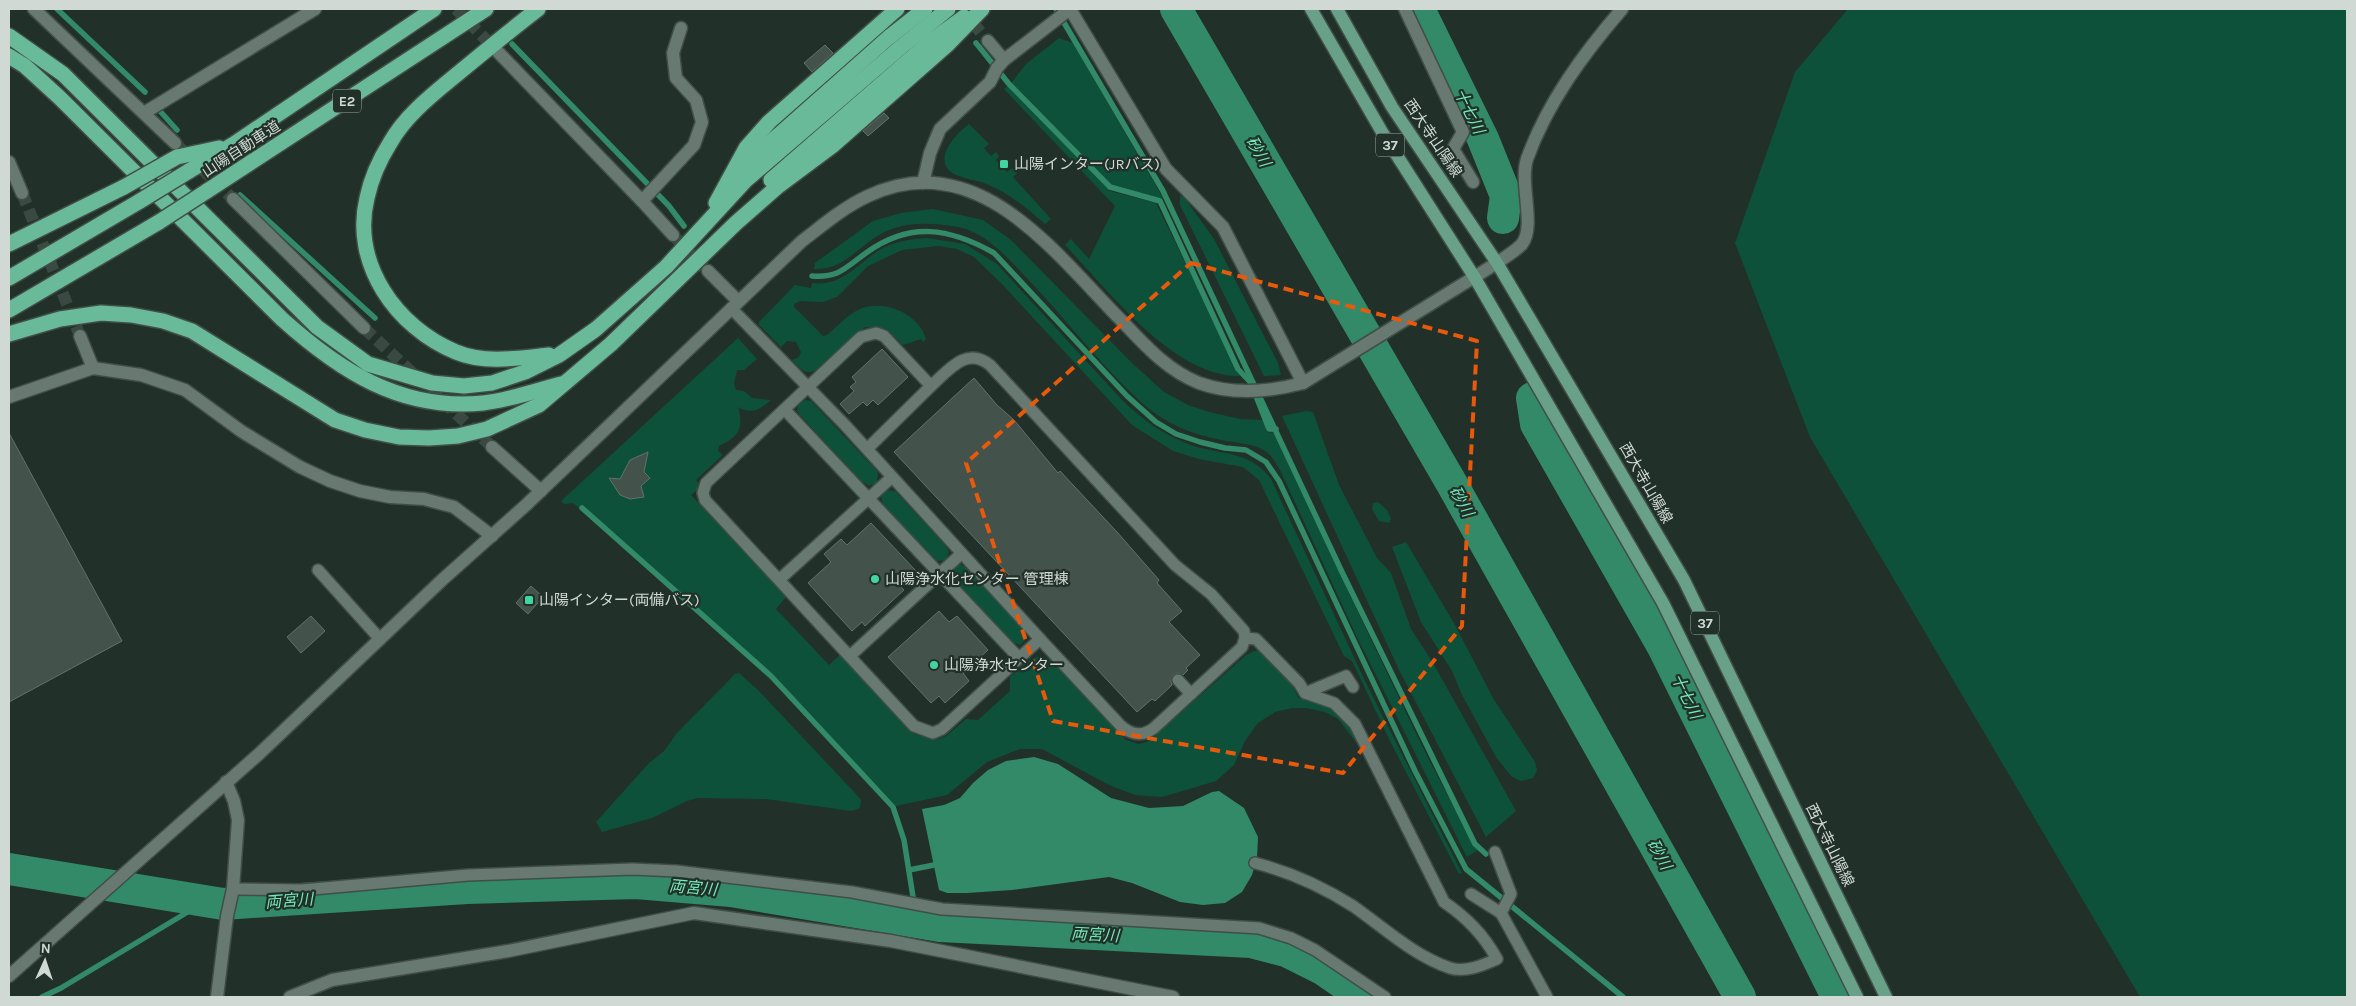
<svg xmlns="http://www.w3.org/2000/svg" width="2356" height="1006" viewBox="0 0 2356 1006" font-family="Karla,'Noto Sans JP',sans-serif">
	<rect width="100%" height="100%" fill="#213029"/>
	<!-- green -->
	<g fill="#0e513b">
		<polygon points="1848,9 2347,9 2347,997 2140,997 1810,437 1735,243 1795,72"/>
		<polygon points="1059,38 1073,43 1163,198 1160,201 1109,185 1012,85 1012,82 1026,64"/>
		<path d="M1008,86L1110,191L1156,203L1241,376C1174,378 1108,290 1065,245L1071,239L1089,259L1115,206L1004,89Z"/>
		<path d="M969,124L989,144L984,148L991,156L996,152L999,156L996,160L1007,172L1012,168L1017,173L1013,177L1051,219L1045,224C1026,208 1008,192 984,183C973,179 952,178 946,166C939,152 958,132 969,124Z"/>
		<polygon points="1180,196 1184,197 1214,239 1278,363 1281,375 1264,376 1180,205"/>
		<path d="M933,209L983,220L1011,240L1132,363L1164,392L1188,405L1209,412L1240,419L1264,420L1267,432L1276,433C1314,516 1351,599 1391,681C1418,738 1445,795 1479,849L1467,857L1356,635L1281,472C1277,465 1272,455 1265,451C1252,443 1236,443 1221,440C1191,434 1164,423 1141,402C1098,363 1063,315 1023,274C1007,257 987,235 963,228C940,223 911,221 889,230C861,241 846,271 814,269L815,263L873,221L901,213Z"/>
		<path d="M927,238L965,244L997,264L1122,400C1142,419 1162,434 1188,444C1220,456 1249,449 1271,479L1365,681L1462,873L1459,874L1390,741L1352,661L1344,656L1259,480L1243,467L1199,459L1173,451L1132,425L1001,283L974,257L957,249L938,246L902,250L868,266L837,297L823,302L800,301L794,304V307L823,336L827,335C837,327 847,315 858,310C882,298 919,313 926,339L923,342L921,339L903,345L886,329L865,327L816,370C805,376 800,368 792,360L799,357L801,352L796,342L787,341L781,347L759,325V322L795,285L811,288L812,283C842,287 858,263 881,249C896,241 911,239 927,238Z"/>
		<path d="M738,338L757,359L744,370H737L734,384L736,390L744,391L752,398L771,400C761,409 751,415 738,407C744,428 739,437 719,446L718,451L723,455L696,480L701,487L691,495L786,597L776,609L829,665L840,655L914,734L936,740L946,736L966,719L978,720L1010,691V677C1022,667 1033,651 1050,659L1126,740L1139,744L1149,741L1246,655C1250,653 1256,649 1261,651C1273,655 1295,686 1298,698C1335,706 1340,708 1360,741L1358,745L1338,719L1325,712L1307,708H1292L1275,712L1258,723L1245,741L1234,765L1216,781L1162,797L1135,795L1109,785L1042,749H1020L987,762L947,795L896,806L772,674L573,503L564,504L561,501Z"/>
		<polygon points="806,400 811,401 878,472 877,483 869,486 860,480 800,415 797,411 799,403"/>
		<polygon points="1306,411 1313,412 1339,485 1377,558 1391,573 1411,629 1433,663 1516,811 1486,837 1399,670 1282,416"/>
		<polygon points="886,490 895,491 946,546 949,552 946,560 938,561 934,558 883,505 881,497"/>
		<polygon points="1378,502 1387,510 1391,519 1389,523 1379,521 1372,509 1373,503"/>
		<polygon points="1406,542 1455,625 1493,698 1535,762 1537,770 1533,778 1521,781 1511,776 1496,757 1462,695 1452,671 1421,622 1392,547"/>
		<polygon points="960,564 969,570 1024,629 1027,635 1026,639 1020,645 1012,642 954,580 951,576 953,568"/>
		<polygon points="739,673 758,690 856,794 861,800 860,808 851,811 766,799 698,798 687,801 652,818 602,832 596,822 649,763 664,751 677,733 735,674"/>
	</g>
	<!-- water -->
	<polygon fill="#328a69" points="1034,757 1058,764 1111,798 1149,808 1183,806 1212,792 1219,791 1244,808 1258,837 1257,858 1252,875 1242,892 1225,903 1203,905 1180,902 1132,883 1109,877 1012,890 967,893 947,893 939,890 922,809 944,805 960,798 973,783 988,770 1006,761"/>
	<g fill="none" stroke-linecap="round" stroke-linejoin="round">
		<!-- stream -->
		<g stroke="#328a69" stroke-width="5.5">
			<polyline points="57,9 145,92"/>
			<polyline points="1056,9 1163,191 1342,572 1475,844 1486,854"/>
			<polyline points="976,43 1009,84 1110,187 1160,201 1238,369 1251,383"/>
			<polyline points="512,44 669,206 684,226"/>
			<polyline points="159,110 177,130"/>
			<polyline points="240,195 375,318"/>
			<path d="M812,276C839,278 845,268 866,253C910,221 950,228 994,253L1127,396L1156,422L1176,434L1200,442L1225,448L1246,450L1266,462L1279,481L1415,771L1466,869L1623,997"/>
			<polyline points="1254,391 1269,429 1276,429"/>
			<polyline points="582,508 771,676 893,807 904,840 917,922"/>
			<polyline points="909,870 934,865"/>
			<polyline points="42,997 61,988 206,901"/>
		</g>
		<!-- river -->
		<g stroke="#328a69" stroke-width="32">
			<polyline points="1176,9 1452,484 1740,997"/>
			<polyline points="1419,9 1483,139 1506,196 1503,218"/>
			<polyline points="1532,398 1536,424 1662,645 1837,997"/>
			<polyline points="9,869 223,904 467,888 636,883 731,891 940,926 1251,942 1286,951 1324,970 1363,997"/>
		</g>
	</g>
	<!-- building -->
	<g fill="#43534c" stroke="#61726a">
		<polygon points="825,45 833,53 812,72 804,63"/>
		<polygon points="884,113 889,118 868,136 863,131"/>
		<polygon points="882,349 908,377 878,405 873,400 867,406 863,402 849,414 840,404 854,391 850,387 856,382 852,377"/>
		<polygon points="974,378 997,405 1014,420 1058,473 1060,471 1117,532 1159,580 1157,583 1182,611 1169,622 1200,655 1186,668 1188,670 1183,675 1177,673 1173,675 1171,681 1172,685 1155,701 1152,699 1137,712 894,452"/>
		<polygon points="9,433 122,641 9,702"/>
		<polygon points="648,452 644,472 650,478 641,486 644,497 630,499 620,495 609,478 620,479 630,460"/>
		<polygon points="871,523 917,572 901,587 904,590 865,626 862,622 852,631 808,583 831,562 824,554 841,539 847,545"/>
		<polygon points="531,586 543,597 528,614 516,603"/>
		<polygon points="939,611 949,622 957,616 988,650 963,673 969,681 945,703 939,696 931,703 888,657"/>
		<polygon points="311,616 325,631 301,653 287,637"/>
	</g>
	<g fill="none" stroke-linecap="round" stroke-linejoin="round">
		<!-- street-tunnel -->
		<g stroke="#3b4943" stroke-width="12" stroke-dasharray="12 6" stroke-linecap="butt">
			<polyline points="456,9 498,52"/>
			<polyline points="961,9 988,41"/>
			<polyline points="175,143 233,199"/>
			<polyline points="22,193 80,336"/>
			<polyline points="673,235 704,268"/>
			<polyline points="364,328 492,447"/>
		</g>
		<defs>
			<g id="lane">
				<polyline points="731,308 845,425 1040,639 942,729 933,733 914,726 705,500 703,493 706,483 861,337 876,333 884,336 931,386 867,449"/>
				<path d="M931,386C949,370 966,346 990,365L1175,565L1211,594L1244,631L1245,638L1242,647L1154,728C1142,737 1132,735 1121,726L1040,639"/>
				<polyline points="785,410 1019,658"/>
				<polyline points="318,570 380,639"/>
				<polyline points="780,579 891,478"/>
				<path d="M1245,638L1256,639L1299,683L1305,693L1334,703L1355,724L1444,902C1467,918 1483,934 1497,959C1483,965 1466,973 1450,968C1414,956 1383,927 1353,906C1323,887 1290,872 1255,863"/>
				<polyline points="851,655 961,554"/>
				<polyline points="1178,680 1191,694"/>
				<polyline points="1305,693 1346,676 1353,687"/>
				<polyline points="233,889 302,890 468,875 633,869 676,871 852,892 942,909 1259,928 1291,938 1315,950 1385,997"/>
				<polyline points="1471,894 1501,913 1511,894 1495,852"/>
				<polyline points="1501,913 1547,997"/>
			</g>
			<g id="street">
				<polyline points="34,9 175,143"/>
				<polyline points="1070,9 1166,169 1223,227 1303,383"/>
				<polyline points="1405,9 1463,132 1453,149 1473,182"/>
				<polyline points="988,41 1004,60"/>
				<polyline points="498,52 642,201 673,235"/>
				<polyline points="144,113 315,9"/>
				<polyline points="9,162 22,193"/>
				<polyline points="233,199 364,328"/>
				<polyline points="642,201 694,145 702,122 696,100 676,78 673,53 681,28"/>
				<path d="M1497,263C1505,257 1516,251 1522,244C1536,226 1519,183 1527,159C1547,103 1584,53 1622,9"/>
				<polyline points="708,271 738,301"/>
				<polyline points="80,336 93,368"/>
				<polyline points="9,397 93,368 141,375 185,390 241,431 300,467 330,481 360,491 390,497 424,499 454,507 492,536"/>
				<polyline points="492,447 541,491"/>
				<polyline points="217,997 227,916 233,889 238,820 234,801 226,782"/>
				<polyline points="290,997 332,980 508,951 694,913 891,941 1173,997"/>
			</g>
			<g id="secondary">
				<polyline points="923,183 930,153 940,129 990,82 997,68 1004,60 1070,9"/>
				<path d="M9,976L260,753L442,580L526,505L802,241C823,225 844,207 868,196C977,145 1053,251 1120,319C1143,343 1166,370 1199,383C1232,395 1269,392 1303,383L1497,263"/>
			</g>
			<g id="primary">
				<polyline points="1311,9 1382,132 1475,278 1663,603 1857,997"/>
				<polyline points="1337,9 1392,107 1497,263 1684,580 1886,997"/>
			</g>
			<g id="highway">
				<path d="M538,9C508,32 479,56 450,80C428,98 404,118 390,143C380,159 371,179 367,198C351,264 397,328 456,352C484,364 520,358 549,355"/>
				<polyline points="9,36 63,74 317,327 368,364 432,383 464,386 492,383 525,372 559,355 596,329 666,267 746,180 901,47 948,9"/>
				<path d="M9,56L25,66L60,98L282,319C340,371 401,411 483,403C509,400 535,391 561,384"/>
				<polyline points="177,157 219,148"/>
				<polyline points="189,171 234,144 434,9"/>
				<polyline points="738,171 888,38 925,9"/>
				<polyline points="771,180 931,41 964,17"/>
				<polyline points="207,191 486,9"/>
				<polyline points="716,203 746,148 769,122 897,9"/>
				<polyline points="9,244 124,187"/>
				<polyline points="9,278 140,201"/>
				<polyline points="9,310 159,222"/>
				<polyline points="9,334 60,319 101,313 131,315 163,321 192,331 335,420 365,430 399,437 429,438 458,436 487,429 539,405 611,344 736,223 777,187 832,146 948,44 982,9"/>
			</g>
		</defs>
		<!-- lane casing -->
		<use href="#lane" stroke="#414e48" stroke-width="14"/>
		<!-- street casing -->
		<use href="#street" stroke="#414e48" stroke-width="15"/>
		<!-- secondary casing -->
		<use href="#secondary" stroke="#414e48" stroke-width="15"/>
		<!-- primary casing -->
		<use href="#primary" stroke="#414e48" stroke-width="15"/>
		<!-- highway casing -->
		<use href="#highway" stroke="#414e48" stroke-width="18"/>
		<!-- lane -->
		<use href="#lane" stroke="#687971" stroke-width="11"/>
		<!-- street -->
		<use href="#street" stroke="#687971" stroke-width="12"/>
		<!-- secondary -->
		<use href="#secondary" stroke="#687971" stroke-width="12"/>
		<!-- primary -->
		<use href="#primary" stroke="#69a088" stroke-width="12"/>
		<!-- highway -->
		<use href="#highway" stroke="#69ba98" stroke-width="15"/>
		<defs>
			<g id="highway-bridge">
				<polyline points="124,187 177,157"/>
				<polyline points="140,201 189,171"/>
				<polyline points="159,222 207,191"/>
			</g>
		</defs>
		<!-- highway-bridge casing -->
		<use href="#highway-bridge" stroke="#414e48" stroke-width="18" stroke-linecap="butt"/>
		<!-- highway-bridge -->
		<use href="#highway-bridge" stroke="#69ba98" stroke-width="15"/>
	</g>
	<!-- marked area -->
	<path fill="none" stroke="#e8590c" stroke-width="4" stroke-dasharray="10 6" stroke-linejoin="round" d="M1191,263L1477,341L1462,626L1343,773L1053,721L966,463Z"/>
	<!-- markers -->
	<g fill="#42d4a1" stroke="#213029" stroke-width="2">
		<rect x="999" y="159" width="10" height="10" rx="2.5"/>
		<circle cx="875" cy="579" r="5"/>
		<rect x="524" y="595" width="10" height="10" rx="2.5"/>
		<circle cx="934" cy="665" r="5"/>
	</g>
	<g text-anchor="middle" stroke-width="4.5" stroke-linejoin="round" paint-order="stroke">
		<!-- shield labels -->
		<g fill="#213029" stroke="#9ca6a1" stroke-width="1">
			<rect x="333" y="89.5" width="28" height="23" rx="4"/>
			<rect x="1376" y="133.5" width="28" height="23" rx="4"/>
			<rect x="1691" y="611.5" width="28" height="23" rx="4"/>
		</g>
		<g font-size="14" font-weight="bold" fill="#d0d9d4">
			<text x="347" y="106">E2</text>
			<text x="1390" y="150">37</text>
			<text x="1705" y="628">37</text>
		</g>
		<!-- street labels -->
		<g font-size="15" fill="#d0d9d4" stroke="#213029">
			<text transform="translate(1433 138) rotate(56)" y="5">西大寺山陽線</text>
			<text transform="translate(241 149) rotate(-33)" y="5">山陽自動車道</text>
			<text transform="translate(1646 483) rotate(60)" y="5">西大寺山陽線</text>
			<text transform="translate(1830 845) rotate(64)" y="5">西大寺山陽線</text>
		</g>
		<!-- poi labels -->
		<g font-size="15" fill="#d0d9d4" stroke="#213029" text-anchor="start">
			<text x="1014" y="169">山陽インター(JRバス)</text>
			<text x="885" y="584">山陽浄水化センター 管理棟</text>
			<text x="539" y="605">山陽インター(両備バス)</text>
			<text x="944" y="670">山陽浄水センター</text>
		</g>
		<!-- water labels -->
		<g font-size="16" font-style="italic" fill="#73eabb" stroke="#213029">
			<text transform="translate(1470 111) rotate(64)" y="6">十七川</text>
			<text transform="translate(1259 151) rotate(60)" y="6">砂川</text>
			<text transform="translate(1462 501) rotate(61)" y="6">砂川</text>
			<text transform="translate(1687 696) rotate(64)" y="6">十七川</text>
			<text transform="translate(1660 854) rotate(61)" y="6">砂川</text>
			<text transform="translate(693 887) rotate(5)" y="6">両宮川</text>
			<text transform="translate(289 900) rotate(-4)" y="6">両宮川</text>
			<text transform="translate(1095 934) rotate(3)" y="6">両宮川</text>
		</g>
	</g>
	<!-- border -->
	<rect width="2356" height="1006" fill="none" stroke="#d0d9d4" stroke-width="20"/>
	<!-- north arrow -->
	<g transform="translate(45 961) rotate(3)" stroke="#213029" stroke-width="4" paint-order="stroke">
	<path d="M0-4L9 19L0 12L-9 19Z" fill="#d0d9d4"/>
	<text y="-8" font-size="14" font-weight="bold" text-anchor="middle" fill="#d0d9d4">N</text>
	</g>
</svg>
